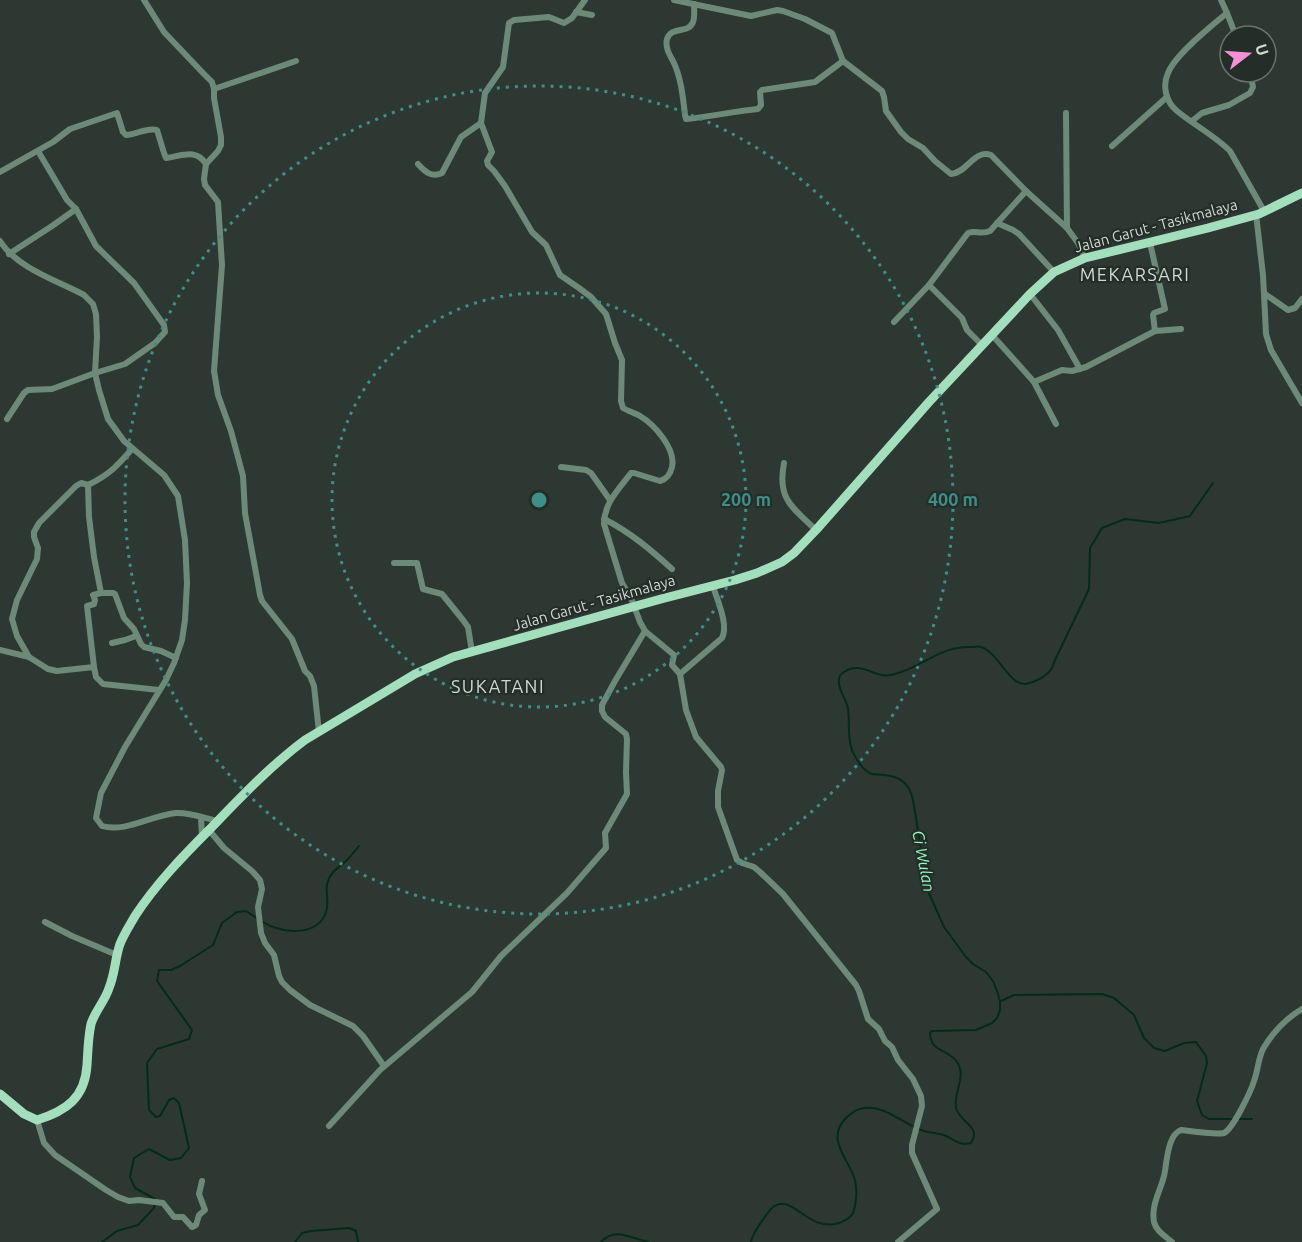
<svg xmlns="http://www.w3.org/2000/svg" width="1302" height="1242" viewBox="0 0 1302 1242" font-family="Ubuntu,sans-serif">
	<rect width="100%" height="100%" fill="#2e3832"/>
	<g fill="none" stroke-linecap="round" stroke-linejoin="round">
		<!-- stream -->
		<g stroke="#042b1a" stroke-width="2">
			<path d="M263,922C281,934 318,937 326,912C330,901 324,890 328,881C331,871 340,867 346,861C351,856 355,851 359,846"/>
			<polyline points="1001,1001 1014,995 1102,994 1114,998 1134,1015 1144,1038 1154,1048 1165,1051 1184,1043 1196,1042 1206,1056 1207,1063 1197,1101 1202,1115 1209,1119 1252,1119"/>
			<polyline points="102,1242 117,1231 138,1225 154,1208 155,1199 135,1188 130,1177 134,1158 149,1149 170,1160 181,1158 189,1148 179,1103 174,1098 169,1100 160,1116 156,1117 149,1110 147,1063 157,1049 189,1039 192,1030 157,981 159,970 171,970 180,966 213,945 222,923 237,912 246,911 258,919"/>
			<polyline points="295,1242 302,1233 311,1231 349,1228 356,1231 358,1242"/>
			<path d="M601,1242C616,1226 631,1239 649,1242"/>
			<path d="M751,1242C753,1233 759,1225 764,1218C767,1215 769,1210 773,1207C792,1192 808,1233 839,1223C845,1220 850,1219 853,1213C855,1209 855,1204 856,1199C857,1193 856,1183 854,1177C846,1156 827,1139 845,1119C849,1115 855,1110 860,1109C883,1102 903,1125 924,1131C931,1133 938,1133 946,1136C955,1140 960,1146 971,1143C982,1126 960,1123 956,1108C953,1093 967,1076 957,1062C948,1049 930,1052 930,1033L932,1031L976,1030L992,1023L997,1018L1000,1010V1001L997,991L993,981L986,972L973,964L966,957L944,927L928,891L913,800C909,784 902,777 885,775C881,774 876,775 872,774C863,771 855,758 852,750C847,736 850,724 848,709C847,699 837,690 839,679C839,676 841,674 844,672C862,660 875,679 891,675C922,669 939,645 972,647C975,647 978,646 981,647C998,652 1009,685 1025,684C1033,683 1048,676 1052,668C1053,666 1054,663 1055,660L1089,589L1090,548L1102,528L1125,519L1159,523L1190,516L1213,483"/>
		</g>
		<!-- street -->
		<g stroke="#6d8a79" stroke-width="6">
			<polyline points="144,0 164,32 203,73 212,82 214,89 214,98 221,137 221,145 218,151 206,164 204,179 205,185 218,202 222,265 214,371 218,395 231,431 243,476 245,513 260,595 262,601 292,639 305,671 310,676 314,686 319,732"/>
			<path d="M674,0L751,16L777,10L783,11L805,19L832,33L843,61L882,91L884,97L886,111L901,132L908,139L923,148L935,161L951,174C967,173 974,149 991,155L1026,191L1067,228L1078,243L1085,258"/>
			<path d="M1221,0L1227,13C1211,26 1175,55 1168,73C1162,86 1166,102 1177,111C1194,125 1214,135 1230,151L1264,211"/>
			<path d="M694,4C694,9 695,17 693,22C689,34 671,26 667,39C665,47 669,54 673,61C681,77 683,97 685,115L686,119C711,117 734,111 758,109L761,105L760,92L762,90L815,82L843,61"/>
			<polyline points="576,12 592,15"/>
			<polyline points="1227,13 1236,36"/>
			<polyline points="214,89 296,61"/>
			<polyline points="1066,113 1067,228"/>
			<polyline points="1192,121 1202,113 1229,105 1250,93 1253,87 1250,72"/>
			<path d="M481,123L492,152L487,161L488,165L494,171L505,186L532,232L546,245L560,275L579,288L591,297L606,314L615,343L622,360L621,401L623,408C628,411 635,413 640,416C655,425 676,449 672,467C670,475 667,479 660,481L634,473H631C619,489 604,503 604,524L622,583L631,598L640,622L645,631L674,655L672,665L680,674L686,710L696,737L721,767L722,770L718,791V807L737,860L742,863L754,867L760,872L783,894L856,985L859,991L868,1019L879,1029L885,1041L892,1047L898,1060L913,1079L921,1096L922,1106L912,1145V1153L937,1209L898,1242"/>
			<polyline points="1112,146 1167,97"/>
			<path d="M418,164C425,172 432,178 442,173L461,137L481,123L485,93L503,67L509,23L514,20L549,17L564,23L572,18L585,0"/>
			<path d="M0,172L53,142L70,129L117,113L123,132L126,135C136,135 147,127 157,130L164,153L166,158C182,156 196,148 206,164"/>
			<polyline points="1256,214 1263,275 1266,334 1271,350 1302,403"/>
			<polyline points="997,223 1013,230 1019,234 1054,272"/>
			<path d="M0,241C17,268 56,280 84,295L93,304L96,314L97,337L95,373L99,390L108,419L124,441L164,475L178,496L185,540L187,583L185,620L182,640L174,663L166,680L125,747L101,793L96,818L102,826C125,833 152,815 176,813C189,812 204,818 218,821"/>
			<polyline points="9,254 52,226 76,209"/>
			<polyline points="929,285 962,318 967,330 982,345"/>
			<polyline points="1030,294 1058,330 1080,369"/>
			<polyline points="1265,294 1288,310 1295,308 1302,299"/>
			<path d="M894,322L929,285L968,233C976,230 981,235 990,231L1026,191"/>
			<polyline points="1155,331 1181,329"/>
			<polyline points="992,335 1034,382 1056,424"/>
			<polyline points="1034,382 1062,370 1072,371 1086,367 1155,331 1153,315 1154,313 1165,309 1150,243"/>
			<polyline points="7,419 24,393 28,390 52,389 95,373 125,364 155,343 165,332 164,325 134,283 96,246 76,209 67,200 38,151"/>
			<path d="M784,463C777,499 792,507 816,530"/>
			<polyline points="561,467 586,470 591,473 610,500"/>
			<path d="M604,519C630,532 651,550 672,569"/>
			<polyline points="394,563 417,563 423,589 442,594 463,620 468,627 472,652"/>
			<polyline points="101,593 113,593 115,594 124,618 134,629 141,644 144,647 161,651 176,658"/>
			<polyline points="112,643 125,640 136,636"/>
			<polyline points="0,650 29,657 48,669 57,671 94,667 96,677 103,684 159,690"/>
			<polyline points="29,657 17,636 12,619 17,600 37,559 38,548 34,537 34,532 39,523 76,486 81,483 88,485"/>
			<path d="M94,667L87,606L94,604L95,600L93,595L101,593L94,557L89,517L88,485C110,474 116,467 132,449"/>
			<path d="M680,674L722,638C729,625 717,600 713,586"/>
			<polyline points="201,817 202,837"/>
			<polyline points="209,830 224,848 252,871 260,880 262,889 258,907 261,933 265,943 274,955 279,976 282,982 290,990 310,1005 353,1026 363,1036 384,1066"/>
			<polyline points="45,922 72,936 117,955"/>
			<polyline points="37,1120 44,1143 55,1155 106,1190 118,1197 129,1201 139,1200 163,1203 174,1217 183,1217 192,1227 196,1225 199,1215 205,1210 199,1194 202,1181"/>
			<polyline points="329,1126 380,1070 472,992 501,956 567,893 606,848 605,833 627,794 626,772 627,739 626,734 605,717 602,711 602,705 615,681 645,631"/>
			<path d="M1172,1242C1165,1236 1156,1231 1154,1222C1151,1205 1160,1192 1164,1176C1167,1164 1167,1135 1181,1130C1190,1131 1216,1135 1224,1133C1233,1129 1251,1091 1254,1081C1258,1071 1258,1059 1263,1049C1273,1032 1285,1019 1302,1009"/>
		</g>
		<!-- primary -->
		<path stroke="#a3dfbd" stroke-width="9" d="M0,1094L24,1114L37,1120C66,1111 85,1098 87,1065C88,1051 88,1038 91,1024C95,1011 105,1001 109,988C115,974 115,958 120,944C124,934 130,925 135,916C156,884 182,857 209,830C239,799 270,766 305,740L415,674L453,657L661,599L735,580L757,573L782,562L794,553L816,530L929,402L1030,294L1054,272L1085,258L1208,228L1259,214L1302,193"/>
	</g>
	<!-- distance rings -->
	<g fill="none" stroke="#408e88" stroke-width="3" stroke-dasharray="3 6">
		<circle cx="539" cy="500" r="207"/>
		<circle cx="539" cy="500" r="414"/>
	</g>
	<g text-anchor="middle" stroke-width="4.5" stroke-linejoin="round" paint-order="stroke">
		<!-- street labels -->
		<g font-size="15" fill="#d2d8d4" stroke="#242e28">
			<text transform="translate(1156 226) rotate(-15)" y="5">Jalan Garut - Tasikmalaya</text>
			<text transform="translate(594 603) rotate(-16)" y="5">Jalan Garut - Tasikmalaya</text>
		</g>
		<!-- water labels -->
		<g font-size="16" font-style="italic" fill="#96fac4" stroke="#242e28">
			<text transform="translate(924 861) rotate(79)" y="6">Ci Wulan</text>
		</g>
		<!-- quarter labels -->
		<g font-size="18" letter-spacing="1.5" fill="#d2d8d4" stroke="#242e28">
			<text x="1135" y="281">MEKARSARI</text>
			<text x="498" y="693">SUKATANI</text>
		</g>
	</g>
	<circle cx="539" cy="500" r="9" fill="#408e88" stroke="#242e28" stroke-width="3"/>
	<g font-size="18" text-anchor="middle" font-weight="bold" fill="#408e88" stroke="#242e28" stroke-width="4.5" stroke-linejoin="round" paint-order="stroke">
		<text x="746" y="506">200 m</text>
		<text x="953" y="506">400 m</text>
	</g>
	<!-- north arrow -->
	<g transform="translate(1248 54) rotate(73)"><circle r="28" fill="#242e28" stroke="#6a726d" stroke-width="1.5"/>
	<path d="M0-4.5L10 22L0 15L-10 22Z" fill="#f391d5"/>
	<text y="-9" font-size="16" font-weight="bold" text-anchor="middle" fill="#d2d8d4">U</text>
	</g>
</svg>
